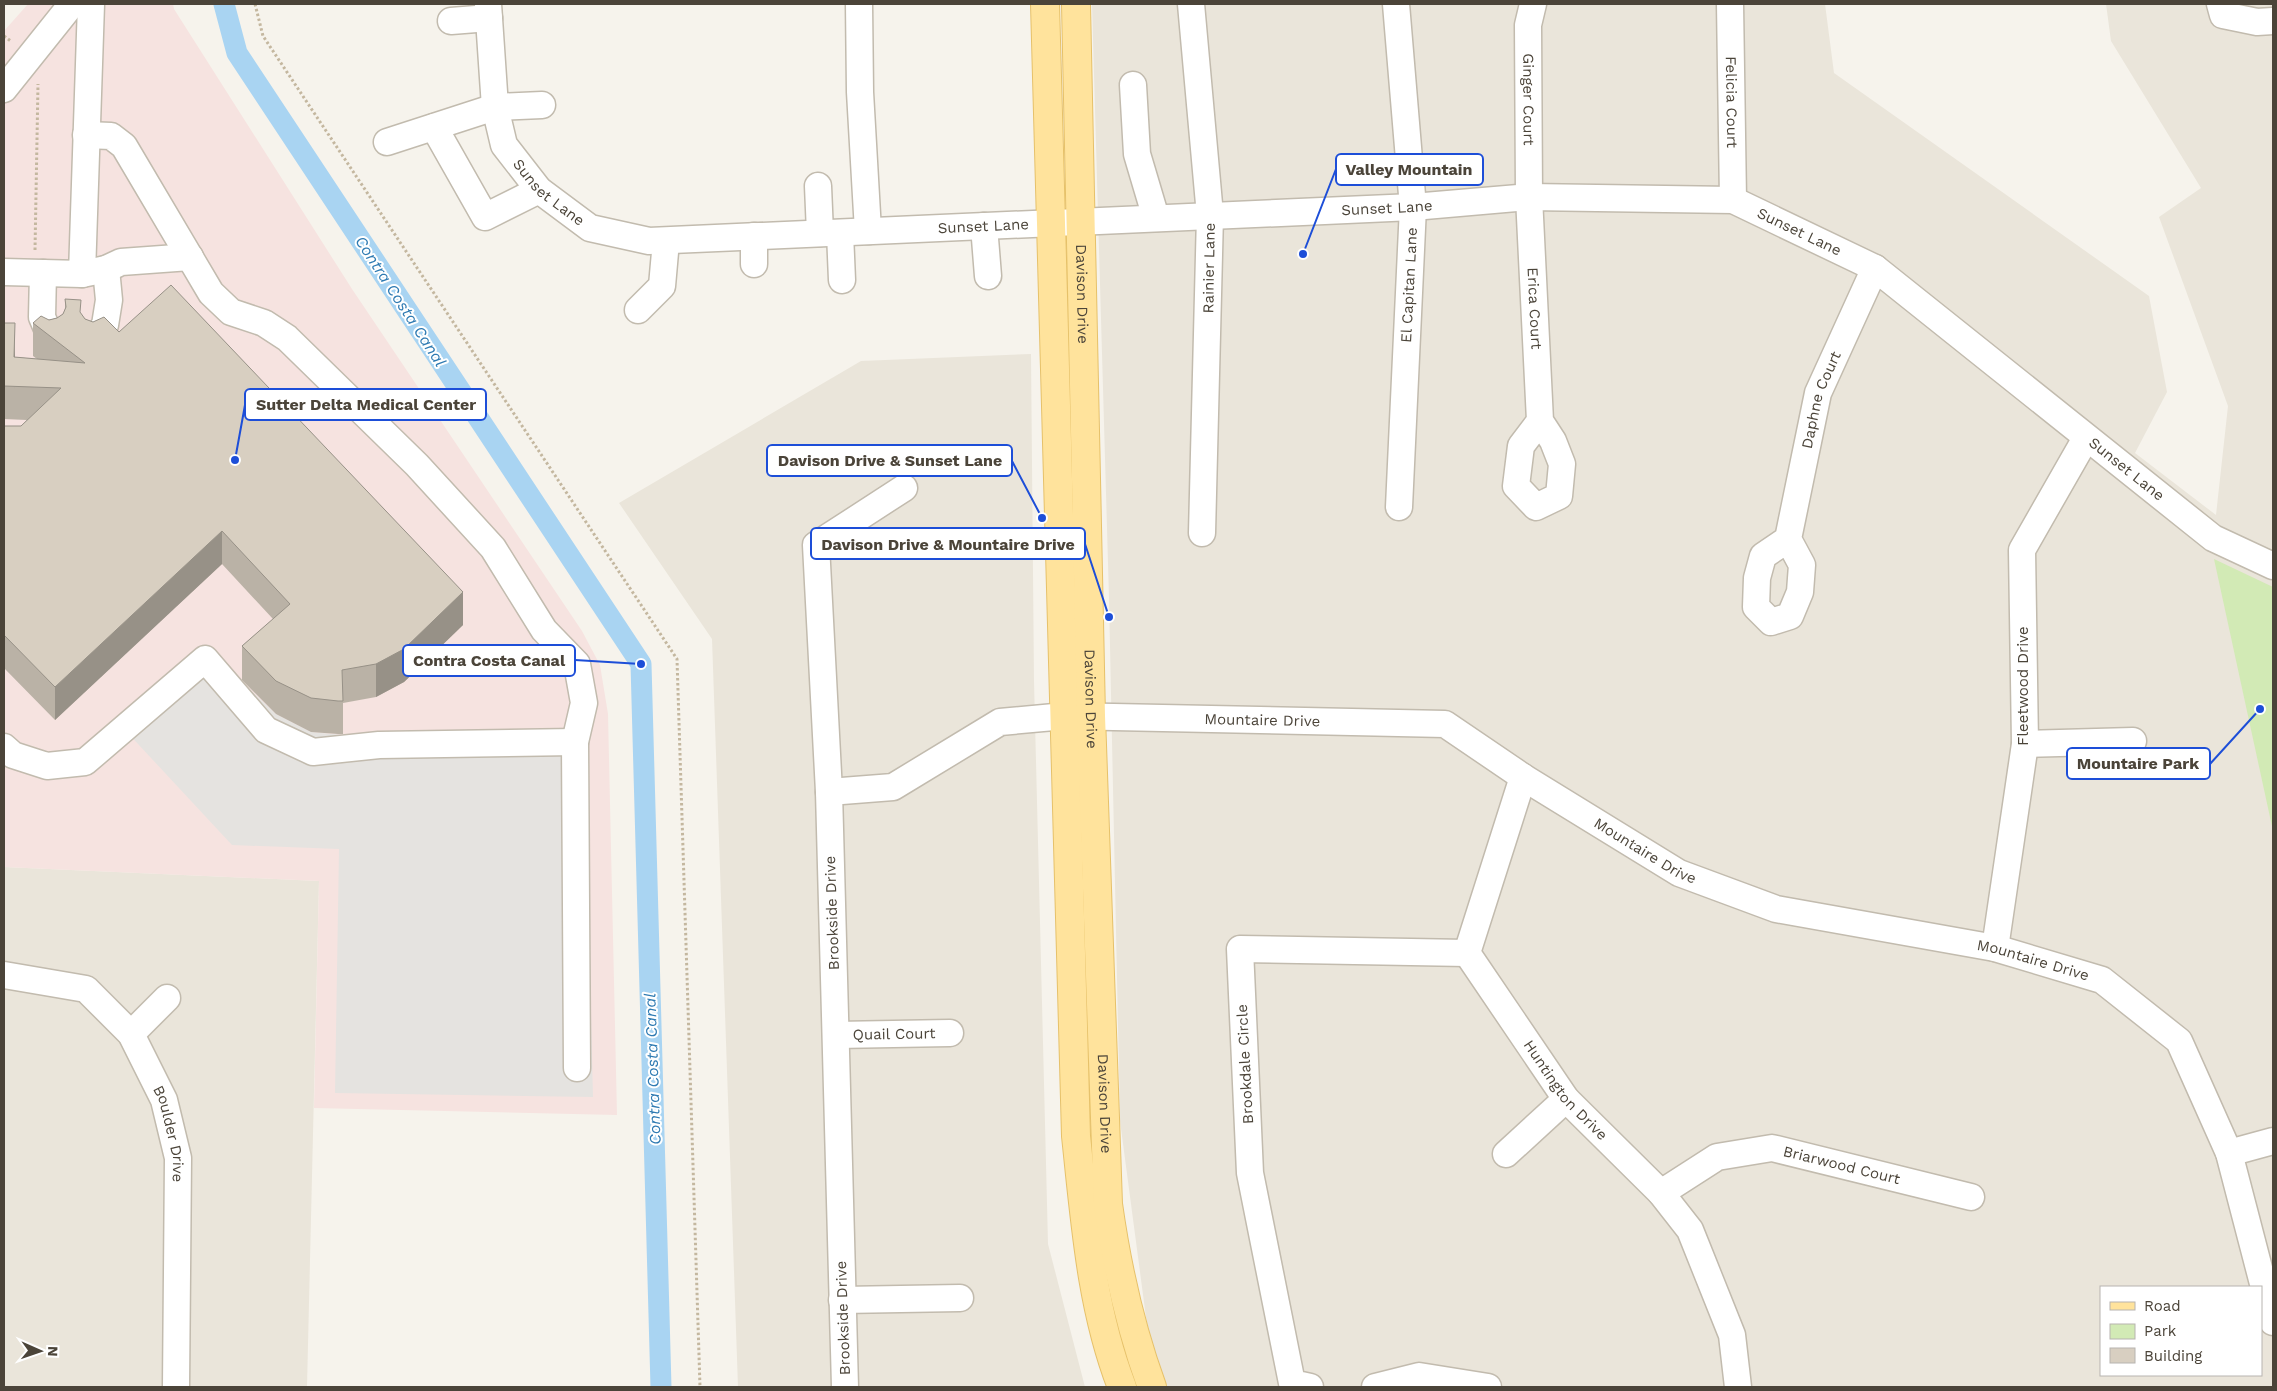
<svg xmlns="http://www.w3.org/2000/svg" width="2277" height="1391" viewBox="0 0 2277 1391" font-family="'Work Sans',sans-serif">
	<rect width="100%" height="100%" fill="#f6f3ec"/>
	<!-- residential -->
	<g fill="#eae5da" fill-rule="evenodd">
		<path d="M1092,4H1825L1834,73L2149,296L2167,392L2135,453L2216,515L2228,406L2159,217L2201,188L2111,41L2106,4H2273V1387H1164L1151,1355L1120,1121L1109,598ZM2101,1287H2261V1375H2101Z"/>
		<polygon points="1031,354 1034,681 1048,1244 1085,1387 738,1387 712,639 619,503 861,361"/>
		<polygon points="4,867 319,881 307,1387 4,1387"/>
	</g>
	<!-- medical -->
	<polygon fill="#f6e3e0" points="28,4 173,4 174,9 352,289 582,631 600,665 608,714 617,1115 314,1108 319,881 4,867 4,31"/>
	<!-- green -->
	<polygon fill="#d2eab5" points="2214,559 2273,587 2273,831"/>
	<!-- parking -->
	<polygon fill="#e5e3e0" points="205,659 241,681 276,714 311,732 343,735 575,742 584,739 593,1097 335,1093 339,849 232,845 125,730"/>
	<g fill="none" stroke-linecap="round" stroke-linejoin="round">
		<!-- canal -->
		<polyline stroke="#a9d4f2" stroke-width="21" points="224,4 237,53 641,664 661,1387"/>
		<defs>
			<g id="minor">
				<path id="s1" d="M488,4L495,107L504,145L539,190L590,228L649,241L1413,207L1529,197L1733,200L1875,268L2213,538L2273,566"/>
				<polyline points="859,4 860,92 868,231"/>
				<polyline points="1191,4 1210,215 1202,533"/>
				<polyline points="1396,4 1413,207 1399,507"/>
				<path id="s2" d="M1533,4L1528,25L1529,197L1540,421L1553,441L1562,464L1559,496L1536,507L1516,486L1521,446L1540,421"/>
				<path id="s3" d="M1730,4L1733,200"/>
				<polyline points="2220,4 2223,15 2257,22 2273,21"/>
				<polyline points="451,21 489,18"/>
				<polyline points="1133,85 1137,154 1156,218"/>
				<polyline points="4,89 72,4"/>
				<polyline points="434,127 485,217 539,190"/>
				<polyline points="86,135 111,136 124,146 211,293 231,312 264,323 287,338 417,465 493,548 544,630 577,664 584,703 575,742 577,1068"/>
				<polyline points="387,142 495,107 542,105"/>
				<polyline points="818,186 820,233"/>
				<polyline points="984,226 988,276"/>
				<polyline points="840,233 842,280"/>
				<polyline points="754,236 754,264"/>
				<polyline points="4,272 82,274 91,4"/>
				<polyline points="43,273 42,317 51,338"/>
				<polyline points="82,274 106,269 121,262 190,257"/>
				<polyline points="638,310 662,286 666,241"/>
				<polyline points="94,340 105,325 109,300 106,269"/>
				<path id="s4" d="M1788,539L1763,556L1757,578L1756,607L1771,622L1790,616L1800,592L1802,565L1788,539L1818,393L1875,268"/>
				<polyline points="2025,744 2133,741"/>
				<polyline points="4,747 13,755 47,766 85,762 205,659 266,730 313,752 379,745 575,742"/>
				<path id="s5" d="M1523,777L1467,953L1566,1099L1661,1193L1690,1230L1732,1335L1738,1387"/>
				<path id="s6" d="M829,792L893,787L1000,722L1065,716L1445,724L1523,777L1679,873L1776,909L1995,948L2102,980L2179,1041L2229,1153L2273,1322"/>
				<polyline points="1995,948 2025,744 2022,550 2086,438"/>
				<path id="s7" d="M4,975L86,989L131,1034L164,1100L178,1158L176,1387"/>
				<polyline points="131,1034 167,998"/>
				<path id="s8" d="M836,1035L950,1033"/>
				<polyline points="2229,1153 2273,1141"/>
				<polyline points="1506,1154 1566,1099"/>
				<path id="s9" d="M1661,1193L1717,1157L1772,1148L1971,1197"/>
				<polyline points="842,1300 960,1298"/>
				<polyline points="845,1387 829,792 816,545 904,488"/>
				<polyline points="1310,1387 1292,1383 1250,1173 1240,949 1467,953"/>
				<polyline points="1375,1387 1419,1376 1488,1387"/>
			</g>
			<g id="major">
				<path d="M1045,4L1076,1136C1085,1220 1091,1308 1122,1387"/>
				<path id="s10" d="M1076,4L1091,716L1108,1204C1117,1268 1130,1327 1152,1387"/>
			</g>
		</defs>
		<!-- minor casing -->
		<use href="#minor" stroke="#c2bbae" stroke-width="29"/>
		<!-- major casing -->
		<use href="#major" stroke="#e6c16a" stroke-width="30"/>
		<!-- path -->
		<g stroke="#c4b79f" stroke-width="3" stroke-dasharray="2.5 2.5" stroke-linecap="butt">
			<polyline points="255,4 263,36 677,659 700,1387"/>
			<polyline points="4,36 12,42"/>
			<polyline points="35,250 38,84"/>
		</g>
		<!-- minor -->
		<use href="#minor" stroke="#fff" stroke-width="26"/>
		<!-- major -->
		<use href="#major" stroke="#ffe39c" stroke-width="28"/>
	</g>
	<!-- wall -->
	<polygon fill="#bab2a6" points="65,299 81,314 85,319 119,332 463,625 404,682 376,697 343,703 343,734 338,734 311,732 276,714 242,680 242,646 273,619 222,564 55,720 4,668 4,426 21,426 27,420 4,419 4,323 15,357 37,359 33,356 33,323 57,318 63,314 65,309"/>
	<!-- shaded-wall -->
	<g fill="#979187">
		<polygon points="15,323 15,356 14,390 14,357"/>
		<polygon points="222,531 222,564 55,720 55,687"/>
		<polygon points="463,592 463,625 404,682 376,697 376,664"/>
	</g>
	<!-- building -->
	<polygon fill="#d8cfc1" stroke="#979187" points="171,285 463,592 404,649 376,664 342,670 343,701 338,701 311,698 276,681 242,646 290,604 222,531 55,687 4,635 4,426 21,426 61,388 4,386 4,323 15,323 14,357 85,363 33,323 41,316 49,320 57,318 63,314 66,307 65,299 81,300 80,312 85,319 93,322 104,317 119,332"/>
	<g text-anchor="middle" stroke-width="4" stroke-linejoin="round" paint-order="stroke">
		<!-- street labels -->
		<g font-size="15" fill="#4b4439" stroke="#fff">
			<text dy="5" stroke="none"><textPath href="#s2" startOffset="96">Ginger Court</textPath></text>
			<text dy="5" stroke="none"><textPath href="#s3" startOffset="98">Felicia Court</textPath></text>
			<text dy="5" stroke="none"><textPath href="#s1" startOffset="208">Sunset Lane</textPath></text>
			<text dy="5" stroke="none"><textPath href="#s1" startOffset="1062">Sunset Lane</textPath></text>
			<text dy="5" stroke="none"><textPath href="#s1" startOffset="658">Sunset Lane</textPath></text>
			<text dy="5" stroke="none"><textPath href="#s1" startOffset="1482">Sunset Lane</textPath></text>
			<text transform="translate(1209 268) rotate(-89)" y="5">Rainier Lane</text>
			<text transform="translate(1409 285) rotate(-87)" y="5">El Capitan Lane</text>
			<text dy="5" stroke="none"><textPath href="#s10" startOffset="290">Davison Drive</textPath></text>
			<text dy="5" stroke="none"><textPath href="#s2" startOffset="305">Erica Court</textPath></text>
			<text dy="5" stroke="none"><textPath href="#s4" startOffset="349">Daphne Court</textPath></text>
			<text dy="5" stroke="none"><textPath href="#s1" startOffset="1888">Sunset Lane</textPath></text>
			<text transform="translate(2023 686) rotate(-90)" y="5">Fleetwood Drive</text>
			<text dy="5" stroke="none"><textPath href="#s10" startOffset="695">Davison Drive</textPath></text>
			<text dy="5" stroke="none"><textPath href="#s6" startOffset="452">Mountaire Drive</textPath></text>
			<text dy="5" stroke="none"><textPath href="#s6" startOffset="872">Mountaire Drive</textPath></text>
			<text transform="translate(832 913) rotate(-92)" y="5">Brookside Drive</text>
			<text dy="5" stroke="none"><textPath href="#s6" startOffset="1278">Mountaire Drive</textPath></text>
			<text dy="5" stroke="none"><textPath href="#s8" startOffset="58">Quail Court</textPath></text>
			<text transform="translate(1245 1064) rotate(-93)" y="5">Brookdale Circle</text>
			<text dy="5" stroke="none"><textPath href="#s5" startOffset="354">Huntington Drive</textPath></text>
			<text dy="5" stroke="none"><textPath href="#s10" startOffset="1100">Davison Drive</textPath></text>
			<text dy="5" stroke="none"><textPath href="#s7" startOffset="255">Boulder Drive</textPath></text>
			<text dy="5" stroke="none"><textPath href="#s9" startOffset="194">Briarwood Court</textPath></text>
			<text transform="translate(843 1318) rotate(-92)" y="5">Brookside Drive</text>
		</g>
		<!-- water labels -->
		<g font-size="16" font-style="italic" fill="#2e7ab2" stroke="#fff">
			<text transform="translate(401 301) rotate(57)" y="6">Contra Costa Canal</text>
			<text transform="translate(652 1069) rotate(-92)" y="6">Contra Costa Canal</text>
		</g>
	</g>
	<!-- callouts -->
	<path fill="none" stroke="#1d4ed8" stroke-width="2" d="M1303 254L1336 169M235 460L245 405M1042 518L1012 461M1109 617L1085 544M641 664L575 660M2260 709L2210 764"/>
	<g fill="#1d4ed8" stroke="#fff" stroke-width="2">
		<circle cx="1303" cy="254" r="5"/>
		<circle cx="235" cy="460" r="5"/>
		<circle cx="1042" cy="518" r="5"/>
		<circle cx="1109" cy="617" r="5"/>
		<circle cx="641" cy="664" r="5"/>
		<circle cx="2260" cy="709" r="5"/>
	</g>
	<g fill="#fff" stroke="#1d4ed8" stroke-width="2">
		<rect x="1336" y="154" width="147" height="31" rx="5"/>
		<rect x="245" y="389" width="241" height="31" rx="5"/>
		<rect x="767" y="445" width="245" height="31" rx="5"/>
		<rect x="811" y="528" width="274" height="31" rx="5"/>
		<rect x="403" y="645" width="172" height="31" rx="5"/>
		<rect x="2067" y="748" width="143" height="31" rx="5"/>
	</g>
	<g font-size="16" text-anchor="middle" font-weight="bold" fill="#4b4439">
		<text x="1409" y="175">Valley Mountain</text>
		<text x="366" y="410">Sutter Delta Medical Center</text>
		<text x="890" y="466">Davison Drive &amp; Sunset Lane</text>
		<text x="948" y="550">Davison Drive &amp; Mountaire Drive</text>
		<text x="489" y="666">Contra Costa Canal</text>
		<text x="2138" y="769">Mountaire Park</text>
	</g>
	<!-- border -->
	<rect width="2277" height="1391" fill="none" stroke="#4b4439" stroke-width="10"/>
	<!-- legend -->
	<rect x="2100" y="1286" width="162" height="90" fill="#ffffff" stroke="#b7b4b0"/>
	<rect x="2110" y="1302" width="25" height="8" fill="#ffe39c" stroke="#b7b4b0"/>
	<text x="2144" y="1311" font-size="15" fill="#4b4439">Road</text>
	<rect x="2110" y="1324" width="25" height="15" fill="#d2eab5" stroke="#b7b4b0"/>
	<text x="2144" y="1336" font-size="15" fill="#4b4439">Park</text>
	<rect x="2110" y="1348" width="25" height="15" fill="#d8cfc1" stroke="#b7b4b0"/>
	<text x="2144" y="1361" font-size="15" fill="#4b4439">Building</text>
	<!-- north arrow -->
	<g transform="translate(40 1351) rotate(92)" stroke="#ffffff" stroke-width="4" paint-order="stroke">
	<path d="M0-4L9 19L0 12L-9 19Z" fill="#4b4439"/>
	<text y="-8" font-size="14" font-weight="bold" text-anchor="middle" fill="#4b4439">N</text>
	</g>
</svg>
